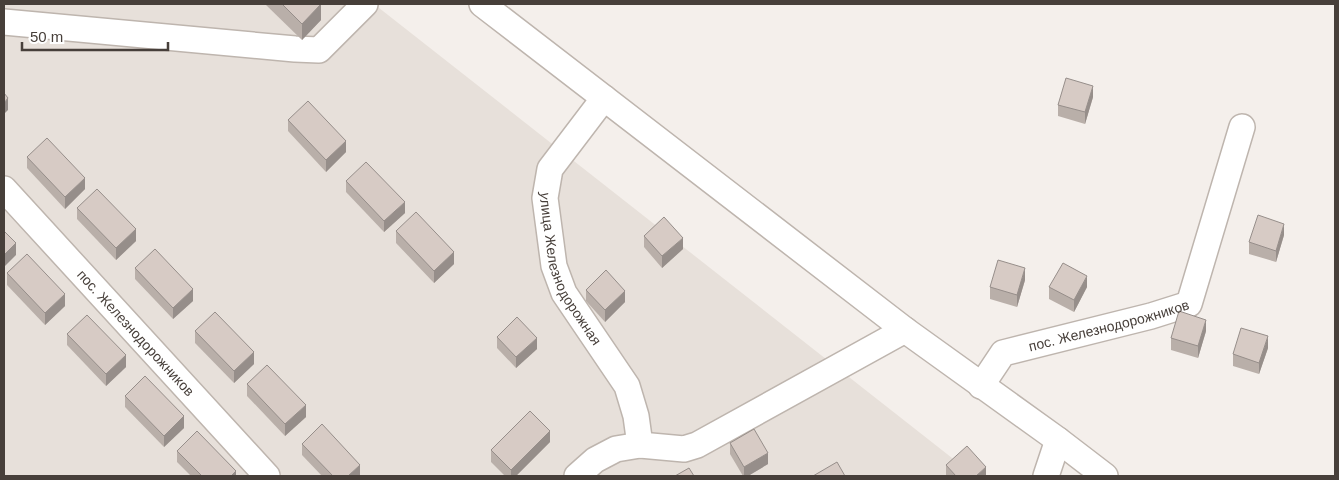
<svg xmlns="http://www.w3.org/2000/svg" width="1339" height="480" viewBox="0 0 1339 480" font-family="Helvetica,sans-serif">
	<rect width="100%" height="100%" fill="#f4efeb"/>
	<!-- residential -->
	<polygon fill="#e7e0da" points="4,4 374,4 975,476 4,476"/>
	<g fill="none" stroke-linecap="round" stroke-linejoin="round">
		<defs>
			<g id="minor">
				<polyline points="482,4 905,330 1058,440 1105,476"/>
				<polyline points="4,22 295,49 319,50 365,4"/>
				<path id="s1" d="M604,98L550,169L545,198L554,266L564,293L627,386L636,416L640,445"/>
				<path id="s2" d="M4,189L267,476"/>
				<path id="s3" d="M981,386L1003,353L1151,316L1189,304L1242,127"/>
				<polyline points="577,476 595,460 616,449 640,445 684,449 697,445 905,330"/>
				<polyline points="1046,476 1058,440"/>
			</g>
		</defs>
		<!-- minor casing -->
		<use href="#minor" stroke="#beb5ae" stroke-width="28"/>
		<!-- minor -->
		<use href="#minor" stroke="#fff" stroke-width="25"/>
	</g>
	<!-- wall -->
	<g fill="#b9afa9">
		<polygon points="265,4 321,4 321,20 302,40"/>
		<polygon points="1093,97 1085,124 1058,116 1058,105"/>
		<polygon points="288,120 346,152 326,172 288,131"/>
		<polygon points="27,157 85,189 65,209 27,168"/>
		<polygon points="346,181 405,213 384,232 346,192"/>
		<polygon points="77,208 136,241 116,260 77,219"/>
		<polygon points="396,231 454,264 434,283 396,243"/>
		<polygon points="1284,235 1276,262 1249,254 1249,242"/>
		<polygon points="644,236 683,249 662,268 644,247"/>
		<polygon points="135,268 193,301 173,319 135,279"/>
		<polygon points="7,273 65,306 45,325 7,285"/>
		<polygon points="1025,280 1017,307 990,299 990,287"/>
		<polygon points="1049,287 1087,287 1074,312 1049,299"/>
		<polygon points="586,290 625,302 605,322 586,301"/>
		<polygon points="195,331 254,364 234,383 195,343"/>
		<polygon points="1206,331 1198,358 1171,350 1171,338"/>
		<polygon points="67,334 126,367 106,386 67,345"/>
		<polygon points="497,337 537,349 516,368 497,348"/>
		<polygon points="1268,348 1259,374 1233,366 1233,354"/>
		<polygon points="247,384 306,417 285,436 247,396"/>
		<polygon points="125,396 184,428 164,447 125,407"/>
		<polygon points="550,442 516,476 505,476 491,462 491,450"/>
		<polygon points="730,443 768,464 748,476 743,476 730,454"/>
		<polygon points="302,444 360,476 322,476 302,455"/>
		<polygon points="177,451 236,476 191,476 177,462"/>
		<polygon points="946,465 986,476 946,476"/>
	</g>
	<!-- shaded-wall -->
	<g fill="#968e8a">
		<polygon points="321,4 321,20 302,40 302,24"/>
		<polygon points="1093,86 1093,97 1085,124 1085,112"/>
		<polygon points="8,98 8,110 4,114 4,103"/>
		<polygon points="346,141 346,152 326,172 326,160"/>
		<polygon points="85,178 85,189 65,209 65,197"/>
		<polygon points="405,202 405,213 384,232 384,221"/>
		<polygon points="1284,224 1284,235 1276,262 1276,251"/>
		<polygon points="136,229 136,241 116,260 116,248"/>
		<polygon points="683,238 683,249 662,268 662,256"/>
		<polygon points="16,243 16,255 4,267 4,255"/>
		<polygon points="454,252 454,264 434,283 434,271"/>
		<polygon points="1025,268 1025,280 1017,307 1017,295"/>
		<polygon points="1087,276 1087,287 1074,312 1074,300"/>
		<polygon points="193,289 193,301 173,319 173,308"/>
		<polygon points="625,291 625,302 605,322 605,310"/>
		<polygon points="65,294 65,306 45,325 45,313"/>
		<polygon points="1206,320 1206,331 1198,358 1198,346"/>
		<polygon points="1268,336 1268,348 1259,374 1259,363"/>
		<polygon points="537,338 537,349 516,368 516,357"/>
		<polygon points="254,352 254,364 234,383 234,371"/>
		<polygon points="126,355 126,367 106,386 106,374"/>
		<polygon points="306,405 306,417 285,436 285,424"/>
		<polygon points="184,416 184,428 164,447 164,436"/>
		<polygon points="550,431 550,442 516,476 511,476 511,470"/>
		<polygon points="768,453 768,464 748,476 744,476 744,467"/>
		<polygon points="360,465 360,476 348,476"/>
		<polygon points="986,467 986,476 976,476"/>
		<polygon points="236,471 236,476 231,476"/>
	</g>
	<!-- building -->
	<g fill="#d7cbc5" stroke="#968e8a">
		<polygon points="282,4 321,4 302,24"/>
		<polygon points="1066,78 1093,86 1085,112 1058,105"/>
		<polygon points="4,93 8,98 4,103"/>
		<polygon points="308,101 346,141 326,160 288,120"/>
		<polygon points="47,138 85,178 65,197 27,157"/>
		<polygon points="366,162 405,202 384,221 346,181"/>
		<polygon points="97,189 136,229 116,248 77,208"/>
		<polygon points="416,212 454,252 434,271 396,231"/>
		<polygon points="1258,215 1284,224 1276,251 1249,242"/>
		<polygon points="664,217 683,238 662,256 644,236"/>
		<polygon points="4,231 16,243 4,255"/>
		<polygon points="155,249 193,289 173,308 135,268"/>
		<polygon points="27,254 65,294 45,313 7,273"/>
		<polygon points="998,260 1025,268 1017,295 990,287"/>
		<polygon points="1063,263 1087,276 1074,300 1049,287"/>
		<polygon points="606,270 625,291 605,310 586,290"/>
		<polygon points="1179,311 1206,320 1198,346 1171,338"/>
		<polygon points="215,312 254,352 234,371 195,331"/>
		<polygon points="87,315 126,355 106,374 67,334"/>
		<polygon points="517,317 537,338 516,357 497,337"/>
		<polygon points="1241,328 1268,336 1259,363 1233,354"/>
		<polygon points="267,365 306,405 285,424 247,384"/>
		<polygon points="145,376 184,416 164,436 125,396"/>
		<polygon points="530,411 550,431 511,470 491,450"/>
		<polygon points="322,424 360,465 348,476 333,476 302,444"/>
		<polygon points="754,429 768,453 744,467 730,443"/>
		<polygon points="197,431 236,471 231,476 202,476 177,451"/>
		<polygon points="967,446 986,467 976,476 956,476 946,465"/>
		<polygon points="837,462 845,476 813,476"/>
		<polygon points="689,468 694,476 675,476"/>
	</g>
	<g text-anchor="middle" stroke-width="4" stroke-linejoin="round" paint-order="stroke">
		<!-- street labels -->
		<g font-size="14" fill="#473f3a" stroke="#fff">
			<text dy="5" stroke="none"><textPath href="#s1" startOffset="195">улица Железнодорожная</textPath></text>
			<text dy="5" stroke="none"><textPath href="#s3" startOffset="149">пос. Железнодорожников</textPath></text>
			<text dy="5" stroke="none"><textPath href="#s2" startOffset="195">пос. Железнодорожников</textPath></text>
		</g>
	</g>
	<!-- border -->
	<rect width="1339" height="480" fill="none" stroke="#473f3a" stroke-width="10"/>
	<!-- scale -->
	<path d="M22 42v8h146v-8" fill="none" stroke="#473f3a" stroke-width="2.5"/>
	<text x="30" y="42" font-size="15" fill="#473f3a" stroke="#ffffff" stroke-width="4" paint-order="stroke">50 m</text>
</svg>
